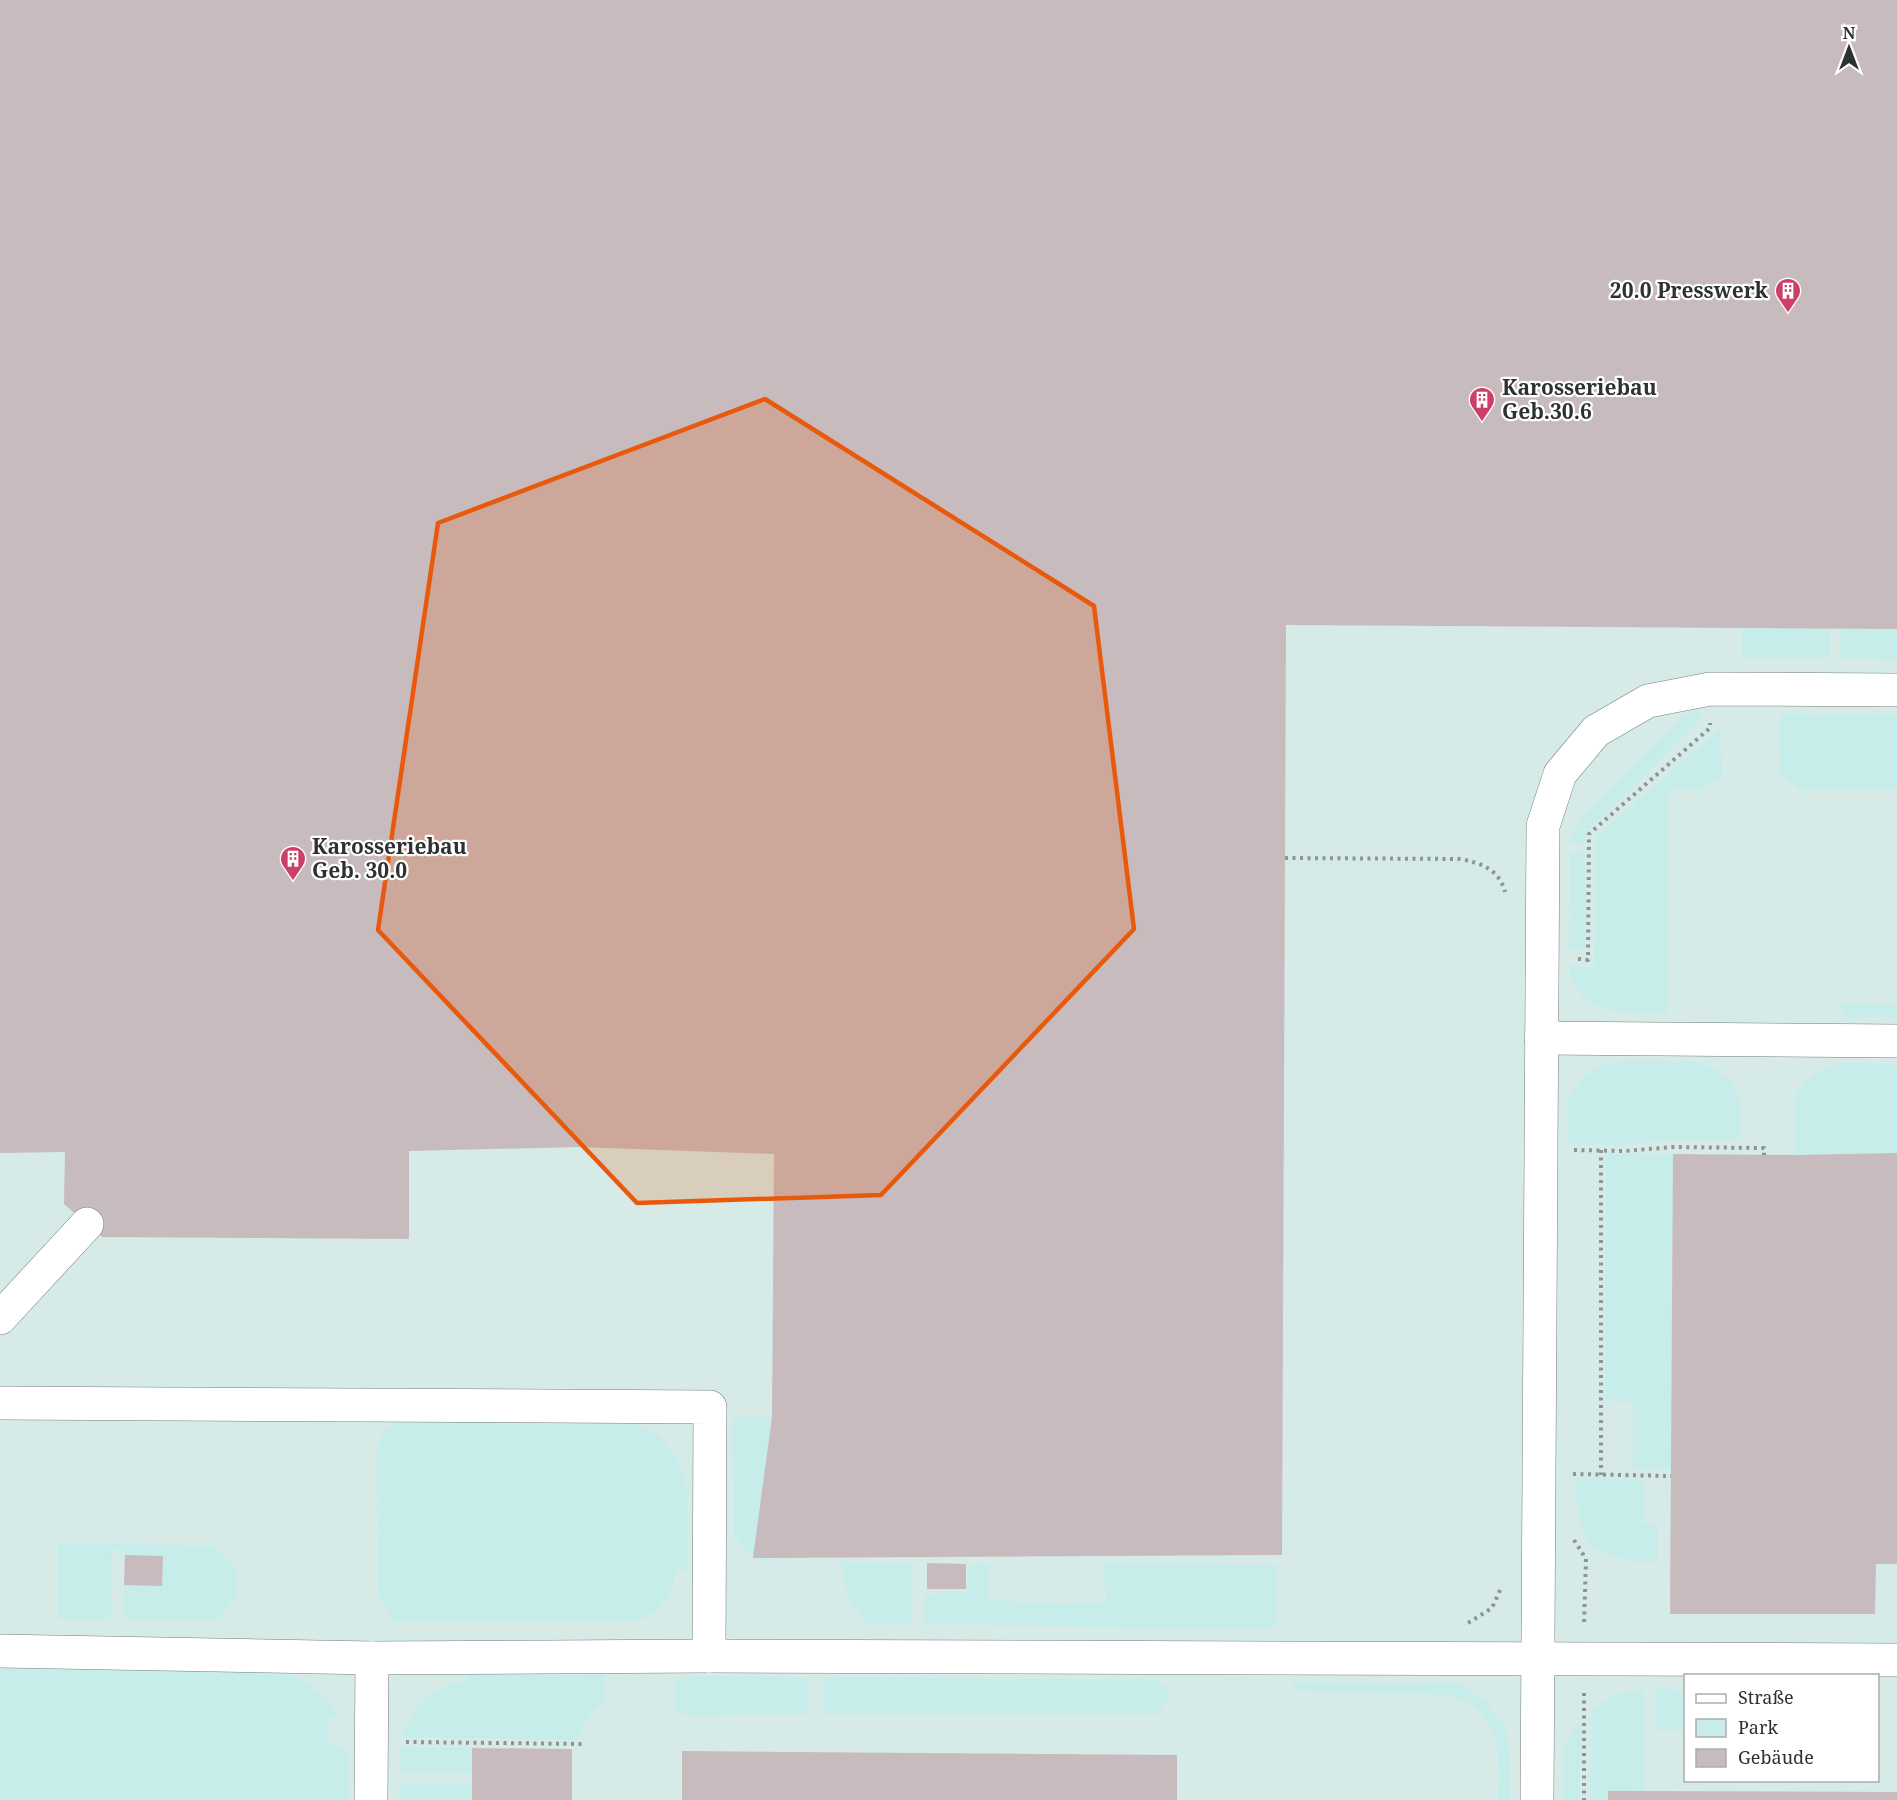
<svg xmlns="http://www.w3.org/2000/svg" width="1897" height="1800" viewBox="0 0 1897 1800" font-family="'Noto Serif',serif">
	<rect width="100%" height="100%" fill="#ebf9f7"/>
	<!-- built -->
	<path fill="#d6ebe8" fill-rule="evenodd" d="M0,0H1897V1800H0ZM1686,1676H1878V1780H1686Z"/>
	<!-- green -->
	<g fill="#c6ede9">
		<rect x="1742" y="628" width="88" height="30"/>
		<polygon points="1839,628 1897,629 1897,659 1839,658"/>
		<polygon points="1700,709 1700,720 1586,832 1585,843 1570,843 1575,828 1586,813 1685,716"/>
		<polygon points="1783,714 1897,715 1897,790 1801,790 1781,774 1780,718"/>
		<path d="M1721,728L1722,775L1702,789H1668L1667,1014C1637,1014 1591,1016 1574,985C1571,980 1571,972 1569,966L1594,967L1596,837Z"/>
		<polygon points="1570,853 1585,853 1585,950 1569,950"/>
		<polygon points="1837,1004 1897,1005 1897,1018 1847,1017"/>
		<polygon points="1622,1061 1697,1061 1715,1069 1730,1080 1739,1096 1739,1139 1674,1139 1622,1145 1568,1144 1568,1096 1581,1080 1597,1067"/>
		<polygon points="1844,1063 1897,1064 1897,1153 1795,1155 1795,1096 1805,1082 1820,1070"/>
		<polygon points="1606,1154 1673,1154 1671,1470 1633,1470 1633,1402 1604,1401"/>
		<path d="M733,1417H772L771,1562C750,1557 745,1553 734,1534Z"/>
		<polygon points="403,1419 606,1419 633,1424 659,1435 676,1458 687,1484 688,1570 676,1570 672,1590 661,1606 643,1619 621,1622 393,1621 378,1596 377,1444 386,1428"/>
		<polygon points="1575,1478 1643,1480 1643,1524 1658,1525 1658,1562 1637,1562 1612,1556 1591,1546 1582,1527 1576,1502"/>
		<path d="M58,1543L212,1546C228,1556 241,1570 237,1590C235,1600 224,1611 219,1619H124V1585H162L163,1556L125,1555L124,1551L112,1550L111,1614L107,1619H58Z"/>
		<path d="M841,1562L912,1563V1624H869C849,1602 845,1592 841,1562Z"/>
		<path d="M989,1564L988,1598C1027,1603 1067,1608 1106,1602L1104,1564L1277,1565L1276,1628L923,1625L926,1594L967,1592L970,1565Z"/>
		<polygon points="0,1669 285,1672 306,1683 326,1697 337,1715 329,1719 329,1745 343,1746 349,1755 348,1800 0,1800"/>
		<path d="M467,1674L603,1675L604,1703C589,1714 584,1722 579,1739L401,1737C409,1716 422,1696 444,1687C451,1684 460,1684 467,1683Z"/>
		<polygon points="685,1676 807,1677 807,1714 684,1715 675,1706 675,1686"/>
		<polygon points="824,1677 1154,1680 1167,1687 1168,1701 1158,1714 823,1714"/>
		<path d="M1299,1682L1462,1684L1486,1702L1504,1726L1510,1755V1800H1498C1499,1763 1503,1720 1463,1700C1457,1698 1450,1697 1445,1695L1296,1690L1292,1687L1293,1684Z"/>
		<polygon points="1671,1688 1685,1695 1685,1730 1656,1730 1656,1688"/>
		<polygon points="1643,1689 1644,1791 1608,1792 1608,1800 1590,1800 1591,1711 1614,1695"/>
		<path d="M1581,1720L1580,1800H1563C1563,1767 1558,1747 1581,1720Z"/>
		<polygon points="400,1747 472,1748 472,1773 400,1774"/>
		<rect x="400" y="1784" width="72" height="16"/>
	</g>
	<!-- building -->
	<g fill="#c7bbbd">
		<polygon points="0,0 1897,0 1897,629 1286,625 1282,1555 753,1558 772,1417 774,1154 579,1147 409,1151 409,1239 102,1237 64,1204 65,1152 0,1153"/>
		<polygon points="1897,1153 1897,1564 1876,1564 1875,1614 1670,1614 1673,1154 1795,1155"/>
		<polygon points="125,1555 163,1556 162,1586 124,1585"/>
		<polygon points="927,1563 966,1564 966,1589 927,1589"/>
		<polygon points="472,1748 572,1749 572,1800 472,1800"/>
		<polygon points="682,1751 1177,1755 1177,1800 682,1800"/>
		<polygon points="1608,1791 1897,1792 1897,1800 1608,1800"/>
	</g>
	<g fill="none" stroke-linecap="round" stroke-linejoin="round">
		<defs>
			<g id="minor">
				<polyline points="1541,1038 1897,1041"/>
				<polyline points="0,1318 87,1224"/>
				<polyline points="0,1403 710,1407 709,1656"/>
				<polyline points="0,1651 372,1658 709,1656 1897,1660"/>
				<polyline points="371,1800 372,1658"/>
				<polyline points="1537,1800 1543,826 1560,774 1596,731 1648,701 1710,689 1897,690"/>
			</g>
		</defs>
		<!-- minor casing -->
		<use href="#minor" stroke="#737f7d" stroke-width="34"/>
		<!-- path -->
		<g stroke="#8c9594" stroke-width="4" stroke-dasharray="3 4.5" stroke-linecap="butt">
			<path d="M1285,858L1460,859C1481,863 1499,869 1505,892"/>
			<polyline points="1578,959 1588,960 1589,834 1710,728 1710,723"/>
			<polyline points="1574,1150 1625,1151 1673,1147 1764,1148 1764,1155"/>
			<polyline points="1601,1150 1601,1475"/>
			<polyline points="1573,1474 1671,1476"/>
			<polyline points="1574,1540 1586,1559 1584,1625"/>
			<polyline points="1468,1623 1492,1608 1501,1588"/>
			<polyline points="1584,1693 1584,1800"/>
			<polyline points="406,1742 585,1744"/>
		</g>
		<!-- minor -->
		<use href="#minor" stroke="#fff" stroke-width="33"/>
	</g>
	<!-- marked area -->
	<path fill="#e8590c" fill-opacity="0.2" stroke="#e8590c" stroke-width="4.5" stroke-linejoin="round" d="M765,399L1094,606L1134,929L881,1195L637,1203L378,930L438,523Z"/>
	<!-- icons -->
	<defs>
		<symbol id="building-pin" viewBox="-11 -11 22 30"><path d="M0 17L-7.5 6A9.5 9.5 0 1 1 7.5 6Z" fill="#cc3f6a" stroke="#fff"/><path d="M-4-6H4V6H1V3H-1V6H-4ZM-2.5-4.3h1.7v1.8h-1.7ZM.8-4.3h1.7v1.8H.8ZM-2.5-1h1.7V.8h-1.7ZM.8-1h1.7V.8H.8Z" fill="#fff"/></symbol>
	</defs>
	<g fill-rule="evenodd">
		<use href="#building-pin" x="1773" y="276" width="30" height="40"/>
		<use href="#building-pin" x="1467" y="385" width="30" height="40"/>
		<use href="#building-pin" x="278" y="844" width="30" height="40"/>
	</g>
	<g text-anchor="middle" stroke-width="4.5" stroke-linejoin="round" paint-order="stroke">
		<!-- poi labels -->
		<g font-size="21" font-weight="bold" fill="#2d3231" stroke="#fff" text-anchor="start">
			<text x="1768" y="298" text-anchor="end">20.0 Presswerk</text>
			<text x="1502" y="395">Karosseriebau<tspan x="1502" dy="24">Geb.30.6</tspan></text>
			<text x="312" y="854">Karosseriebau<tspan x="312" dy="24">Geb. 30.0</tspan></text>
		</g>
	</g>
	<!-- legend -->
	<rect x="1684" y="1674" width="195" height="108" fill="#ffffff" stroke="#abadad" stroke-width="1.5"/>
	<rect x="1696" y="1694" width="30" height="9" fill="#ffffff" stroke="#abadad" stroke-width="1.5"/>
	<text x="1738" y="1704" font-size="18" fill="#2d3231">Straße</text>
	<rect x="1696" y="1719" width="30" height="18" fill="#c6ede9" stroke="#abadad" stroke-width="1.5"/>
	<text x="1738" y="1734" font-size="18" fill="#2d3231">Park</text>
	<rect x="1696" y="1749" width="30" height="18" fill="#c7bbbd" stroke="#abadad" stroke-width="1.5"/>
	<text x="1738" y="1764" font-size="18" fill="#2d3231">Gebäude</text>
	<!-- north arrow -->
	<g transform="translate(1849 48)" stroke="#ffffff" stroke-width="4.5" paint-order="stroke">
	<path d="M0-4.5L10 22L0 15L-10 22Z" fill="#2d3231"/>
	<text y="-9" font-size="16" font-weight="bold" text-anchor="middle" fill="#2d3231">N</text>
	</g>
</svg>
